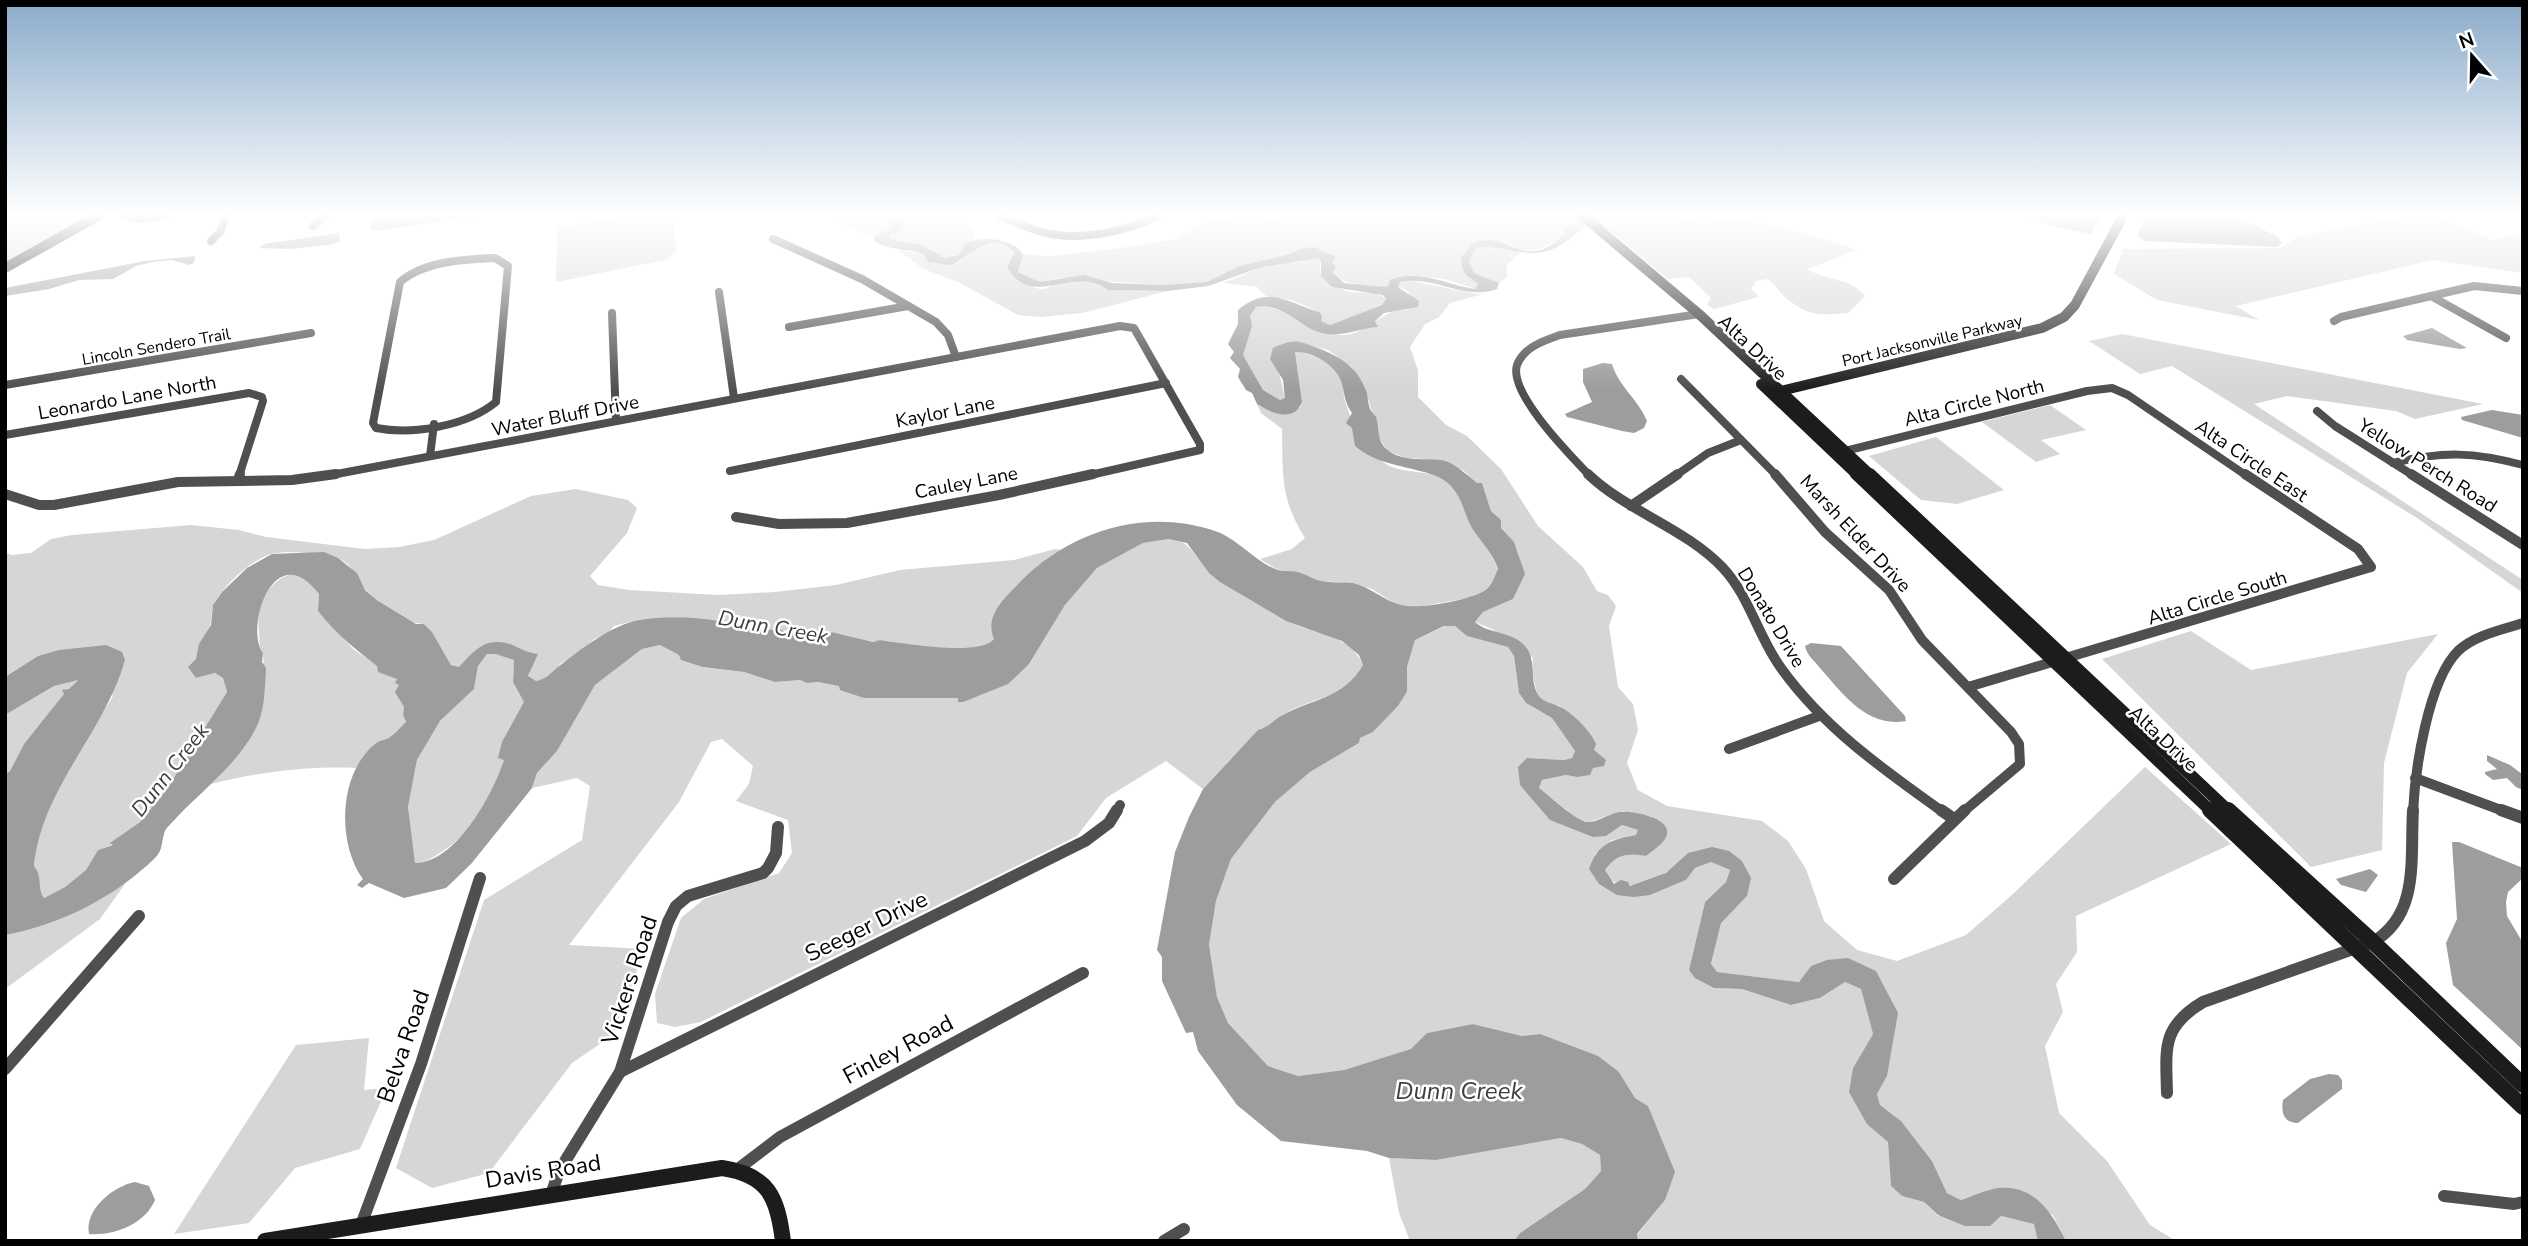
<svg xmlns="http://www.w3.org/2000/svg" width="2528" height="1246" viewBox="0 0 2528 1246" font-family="'Nunito Sans',sans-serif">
	<rect width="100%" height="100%" fill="#fff"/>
	<!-- green -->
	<g fill="#d6d6d6">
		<polygon points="5,216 91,216 5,266"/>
		<polygon points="627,216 678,216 672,217 677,250 665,260 556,282 557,227"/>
		<polygon points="835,216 885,216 893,228 874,237 847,226"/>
		<polygon points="898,216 962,216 975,235 972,240 966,242 959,255 944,258 908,243 890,239 889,237 903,229 904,223"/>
		<path d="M1288,216H1570L1576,224L1563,232L1565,235C1545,247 1528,259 1506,241L1477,242L1463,261L1466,275L1478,284L1476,289L1445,279L1410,275L1384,288C1364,282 1335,290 1332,262L1298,249L1290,254L1239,266L1208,282L1163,285L1058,278L1040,282L1017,271L1023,254L1049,256L1114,249L1176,239L1213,218L1251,224Z"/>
		<path d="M1579,216H1679L1682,219C1741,212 1802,232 1857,250L1807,269C1826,281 1850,277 1865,296L1848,313C1820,315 1809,317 1786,298C1779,292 1776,284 1767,279L1756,281L1751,289L1759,297L1714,309L1707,305L1711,298L1689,277L1668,279L1605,227H1584Z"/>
		<polygon points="2408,216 2439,216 2491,240 2523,233 2523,273 2433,260 2236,306 2259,320 2157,300 2114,274 2123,249 2280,248 2300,236"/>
		<path d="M984,243C1013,240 1015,252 1013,276C1023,282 1032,290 1044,289C1049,288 1054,283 1059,282C1074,279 1095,281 1108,290L1168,291L1082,313L1041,317L1018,315L960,283L924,269L898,250L924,254L928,262L960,261Z"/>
		<polygon points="1485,247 1521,252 1507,265 1507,277 1499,283 1474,273 1469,262 1476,248"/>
		<path d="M1304,258H1319L1321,276C1329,281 1338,288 1347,291C1360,295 1376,289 1386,299L1382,305L1330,325L1321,321L1319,312L1292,300L1266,296L1257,287L1224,283L1262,267Z"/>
		<path d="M1407,280L1477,294L1487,293L1450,303L1439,317L1425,324L1410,347L1418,370V397L1446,425L1467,436L1501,469L1538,526L1583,567L1597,591L1608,595L1616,606L1609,626L1618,687L1633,704L1638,730L1627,763L1638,790L1667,806L1762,821L1788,841L1806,869L1824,921L1857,950L1897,961L1966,935L2013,894L2145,767L2231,844L2076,916L2077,952L2056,984L2063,1012L2045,1046L2059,1113L2107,1161L2150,1225L2176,1241H2066L2053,1215L1999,1188L1961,1200L1947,1193L1932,1161L1901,1121L1880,1105L1877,1094L1887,1076L1876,971L1811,966L1799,982L1717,972L1711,965L1721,922L1747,896L1742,861L1688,853C1681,859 1675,867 1667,872C1650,884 1614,896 1605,870C1617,854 1626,853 1646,856L1663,824L1650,816L1622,811L1589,822L1579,820L1539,788L1542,780L1566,775L1577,777L1594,750L1560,706L1544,702L1537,693L1532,672L1533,658L1492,629L1475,622L1483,612L1513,599C1521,561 1527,558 1501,528L1500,520L1491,511L1482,483H1477L1463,470L1454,468L1445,460L1406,458L1388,451L1380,439L1367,395L1352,367L1328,350L1292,341L1278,369L1285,398L1280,400L1263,390L1243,355L1250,316L1256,307C1284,304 1306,329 1333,334C1365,341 1378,308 1407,310L1409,292L1398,286L1400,282Z"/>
		<polygon points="2122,334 2483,404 2415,419 2396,411 2287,396 2254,404 2523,580 2523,593 2417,518 2172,366 2140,374 2089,341"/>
		<path d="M1299,351C1314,356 1334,363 1341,378C1344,385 1343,394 1345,401C1348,411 1352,416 1352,428C1362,438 1373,456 1386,464C1404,475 1429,468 1448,482C1464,494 1463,513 1473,528C1482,543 1493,553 1498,570L1488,589L1469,598L1412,608L1397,605L1372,589L1353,583L1317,581L1301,573L1276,569L1260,559L1292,549L1305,538C1280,498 1283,474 1282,429L1261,413L1257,404L1265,409L1300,408L1302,402L1295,352Z"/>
		<polygon points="2050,405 2086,430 2041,440 2060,454 2036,462 1982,422"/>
		<polygon points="1936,437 2004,490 1957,504 1921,500 1869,456"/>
		<path d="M576,489L628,500L637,508L627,533L590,576L598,585L629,590L719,595L775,592L836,585L900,570L1014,560L1055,549L1065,550L1049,557L990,645C960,654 911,645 880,640L874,642L819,630L766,631L719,621L672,617L641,619L614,626L608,633L594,639L582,651L560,664L548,679L536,681L528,677L537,654L528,653L506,643L465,661L459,667L451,665L432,632L424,624C405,624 379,603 366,590C355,580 355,565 339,559C324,553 285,550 271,554C250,561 225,584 215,602C210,610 213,620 209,628C200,646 195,657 196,678L215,673L223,678L227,692L167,789L140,822L111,843L114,844L98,850L86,870L65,887L44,898C37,888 43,876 34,866C40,804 81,748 113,696L60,650L38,656L5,677V552L11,555L31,553L51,539L72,535L191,525L239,530L266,537L365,549L399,547L434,540L531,496Z"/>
		<path d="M1169,539C1189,541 1190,550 1202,563C1223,587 1255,602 1282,618C1307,634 1350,632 1363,665C1341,702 1309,696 1278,718C1249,738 1227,763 1203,789L1166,761L1106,798L1077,836L701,1022L675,1027L657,1023L655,994L681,918L704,899L779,873L792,853L788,820L736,801L749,784L753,766L722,739L711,742L679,802L569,945L645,949L613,1035L572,1063L489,1173L432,1188L396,1168L484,900L582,840L590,786L577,778L532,788L537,773L557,751L595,685L642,649L660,645L703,667L744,672L775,682L800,680L807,683L818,682L840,686L864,698H958L1029,664L1065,605L1097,568L1143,543Z"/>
		<path d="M295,573L308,579L319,594L318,611L353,649L397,679L400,685L396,692L404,707L403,715L406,722L390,737L376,743L356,768C306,766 260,772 211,784L255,730L265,692L263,653C258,647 260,640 259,632C255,606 268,579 295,573Z"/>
		<polygon points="1445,626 1455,626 1468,636 1508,647 1514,656 1519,693 1526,703 1552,718 1575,751 1572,758 1564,760 1527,758 1520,785 1606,836 1622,825 1638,830 1637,835 1612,840 1595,854 1617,895 1650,895 1686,880 1695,868 1711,862 1730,870 1726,882 1705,902 1689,970 1714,988 1742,989 1791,1005 1820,998 1845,982 1861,989 1873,1034 1853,1068 1867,1123 1888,1142 1891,1186 1902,1196 1924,1202 1938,1216 2000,1216 2035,1224 2038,1241 1638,1241 1637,1235 1665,1200 1648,1106 1635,1098 1619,1072 1540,1034 1522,1036 1473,1024 1427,1033 1412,1049 1344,1070 1298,1076 1268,1066 1228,1023 1217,997 1209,945 1216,901 1231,859 1275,802 1310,772 1359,743 1360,738 1373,732 1398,706 1407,692 1407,667 1415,640"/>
		<polygon points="2191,631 2251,670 2438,634 2407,673 2384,763 2382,850 2311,867 2102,659"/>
		<path d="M496,653L514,660L513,682L525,702C506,754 492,819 443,851C433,857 426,863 414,863L408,807L417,760L440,721L474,689L478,666L487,654Z"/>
		<polygon points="78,679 24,744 10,771 5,774 5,715 54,686"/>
		<path d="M127,881L100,919L5,989V935C52,926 87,908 127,881Z"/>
		<polygon points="369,1038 364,1090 387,1088 360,1149 295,1168 249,1223 174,1234 296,1045"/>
		<polygon points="1561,1138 1582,1144 1600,1155 1601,1171 1585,1189 1520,1233 1514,1241 1410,1241 1399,1213 1389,1158 1436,1160"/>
	</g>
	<!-- water -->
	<g fill="#9d9d9d" fill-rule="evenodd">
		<polygon points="373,216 399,220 429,216 477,216 374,231 370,228"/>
		<path d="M885,216H898L904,223L903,230L889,236L890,239L922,245L944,258L959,255L966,242C983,237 1011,237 1023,254L1018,272L1040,282L1084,275L1112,283L1163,285L1207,282L1239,266L1290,254L1298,249L1314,247L1336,257L1332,262L1336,267L1333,272L1344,283L1384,287L1388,286L1390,280C1421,268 1446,285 1475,289L1478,284L1466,275L1462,267L1461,257C1468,253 1468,245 1476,242C1502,233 1513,254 1536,251C1547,250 1555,241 1565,235L1563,231L1576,223L1571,216H1579L1584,227C1558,250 1545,258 1509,250C1497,248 1487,246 1476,248L1469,262L1474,273L1499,283L1497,289C1464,301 1434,275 1400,282L1398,286C1404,293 1412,295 1419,301L1418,307L1384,313L1375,321L1378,327C1359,328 1342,338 1322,333C1300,328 1285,303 1256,307L1250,316L1252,326L1243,355L1263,390L1280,400L1285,398L1283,380L1270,359L1273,348C1294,339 1296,340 1318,348C1342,358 1357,366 1367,393C1368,398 1368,404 1370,409C1371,412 1374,414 1376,417C1380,429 1376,442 1389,451C1404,462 1425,458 1442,460C1451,461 1469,476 1477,483H1482L1491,511L1501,520V528L1514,542L1525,574L1513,599L1483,612L1475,622C1488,634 1511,631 1524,645C1538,659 1528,680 1539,696C1545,703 1550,702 1558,706C1572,712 1590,730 1596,744L1594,750L1606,760L1604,766L1593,768L1590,775L1577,777L1566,775L1542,780L1539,788C1549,795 1578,823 1588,822C1598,822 1609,814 1619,812C1631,810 1675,818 1666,837C1663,844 1652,851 1646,856C1626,853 1617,854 1605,870L1614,884L1621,880L1628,882L1630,886L1666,873L1688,853L1712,847L1729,851L1742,861L1751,878L1747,896L1721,923L1711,964L1717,972L1799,982L1811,966L1827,960L1848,958L1876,971L1898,1013L1887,1076L1877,1094L1880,1105L1901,1121L1932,1161L1947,1193L1961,1200C1973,1196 1986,1190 1998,1188C2034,1184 2052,1213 2066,1241H2038L2034,1224L2001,1216L1990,1226H1965L1938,1215L1924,1202L1902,1196L1891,1186L1888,1142L1867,1124L1849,1092L1853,1068L1873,1034L1861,989L1845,982L1820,998L1791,1005L1742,989L1714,988L1695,978L1689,970L1705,902L1726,882L1730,870L1711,862L1695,868L1686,880L1650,895L1634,897L1617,895L1599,884L1589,869C1598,843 1611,840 1636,835L1638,830L1622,825L1606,836L1593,837L1550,820L1520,785L1518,767L1527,758L1564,760L1572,758L1575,751L1552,718L1526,703L1519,693L1514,656L1508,647L1467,636L1455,626H1444L1415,640L1407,667V692L1398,706L1373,732L1360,738L1359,743L1310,772L1275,802L1231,859L1216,901L1209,945L1217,997L1228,1023L1268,1066L1298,1076L1344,1070L1411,1049L1427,1033L1473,1024L1522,1036L1540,1034L1598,1056L1619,1072L1635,1098L1648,1106L1675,1172L1665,1200L1637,1234L1638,1241H1514L1520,1233L1585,1189L1601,1171L1600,1155L1582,1144L1561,1138L1436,1160L1389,1158L1367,1151L1281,1141L1237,1105L1198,1051L1193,1032L1186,1033L1162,981V957L1157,950L1175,852L1189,817L1203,789L1258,730C1268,728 1273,720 1281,716C1313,698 1343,699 1363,665L1359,655L1342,641L1286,621L1220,582L1209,573L1187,543L1169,539L1143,543L1097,568L1065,605L1029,664L1008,684L963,702H958V698H864L840,690L839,686L818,682L807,683L800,680L775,682L744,672L703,667L681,660L679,655L660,645L642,649L595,685L557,751L537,773L532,788L471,864L446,888L404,898L369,883L362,888L357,885L363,879C337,844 338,774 375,744C379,740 386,740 390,737C396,733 401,726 406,722L403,715L404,707L395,692L399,685L395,683L397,679L378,672L377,666C353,647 337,635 318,611L319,594C274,535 244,629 263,653L262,662L266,668C265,688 265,712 255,730C237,764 203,790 177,817C173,822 165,828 164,834C161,844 163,850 155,858C115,897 60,925 5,935V774L10,771L24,744L64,694L62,690L69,689L78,680L54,686L5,715V677L38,656L59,650L106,645L122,652L125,660C104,734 42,787 34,866C43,876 37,888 44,898L65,887L86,870L98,850L113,845L110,843L140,822L167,789L227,692L223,678L215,673L196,678L188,667L196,659L199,644L211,625L213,605L222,592L247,568L272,554L324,552L338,558L357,573L365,590L378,601L416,624H424L432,632L451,665L459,667C472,654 482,638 506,643C517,646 525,653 538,654L528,676L536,681C550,678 551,671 562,664C585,646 616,622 645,619C669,616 695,617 720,621C736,623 762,635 777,628C788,636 806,628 820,630C838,633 855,638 873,642L880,640C901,643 981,657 994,639C984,615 1005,598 1021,581C1070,531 1145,508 1212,530C1236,537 1252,559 1275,569C1283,572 1293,570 1301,573C1308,575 1314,580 1321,581C1331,583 1342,582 1353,583C1371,587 1384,601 1401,605C1417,610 1476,600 1488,588C1492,584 1495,575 1498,569C1493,553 1481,542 1472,528C1463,512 1464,500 1450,485C1433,466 1383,471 1355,446L1352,428L1346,423L1352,413C1344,402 1345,393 1341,381C1336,365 1311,351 1295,352L1302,402C1294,423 1271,413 1257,404L1252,393L1246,390L1238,377L1240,369L1230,358L1234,352L1228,344L1238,324V310C1270,284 1287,303 1319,312L1322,316L1321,321L1330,325L1382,305L1386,299L1383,295L1332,287L1321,276V262L1318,258L1262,267L1208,286L1168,291L1108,290C1071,264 1033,311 1007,267L1014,253C993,228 972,255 951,265L928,262L924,254C907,248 890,251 874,241V237L893,228ZM487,654H496L514,660L513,682L524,702L502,742L498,758L504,760C493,794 456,863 415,863L408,807L417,760L440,721L474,689L478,666Z"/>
		<polygon points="2030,216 2101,216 2091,234 2052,226"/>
		<polygon points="2147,216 2235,216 2278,237 2282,243 2277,247 2145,241 2137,235"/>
		<polygon points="339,233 340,241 334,244 290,249 259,248 264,244"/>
		<polygon points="195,256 194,263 189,265 172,260 152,262 136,266 113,279 79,280 49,289 5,296 5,288 145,261"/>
		<polygon points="2432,328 2467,348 2460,349 2407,340 2403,336"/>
		<path d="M1603,363L1612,364C1619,387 1638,399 1647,421L1644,428L1634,433L1622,431L1567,417L1565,414L1592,402L1583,382V369Z"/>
		<polygon points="2492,410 2523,415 2523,438 2462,420 2461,417"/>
		<path d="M1811,643L1841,646L1905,716L1906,721C1867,728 1843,694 1820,668C1814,660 1807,656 1805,646Z"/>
		<polygon points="2487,755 2510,765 2522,774 2523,790 2516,787 2507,778 2493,780 2485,774 2485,772 2497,769 2487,761"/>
		<polygon points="2452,842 2459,842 2523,868 2523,878 2508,892 2506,902 2507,916 2523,943 2523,1050 2453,985 2446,943 2457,919"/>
		<polygon points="2370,869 2378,875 2366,892 2341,885 2336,879"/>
		<path d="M2329,1074L2338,1075L2342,1080V1089L2298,1123C2283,1123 2281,1112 2283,1100L2310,1079Z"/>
		<path d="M135,1182L149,1186L155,1200C145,1224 114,1236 89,1234C84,1209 114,1186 135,1182Z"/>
	</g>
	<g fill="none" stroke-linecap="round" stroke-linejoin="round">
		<!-- street-far2 -->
		<g stroke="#4f4f4f" stroke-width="8">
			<polyline points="124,216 140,219 165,216"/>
			<path d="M1000,216C1017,223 1033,231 1051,234C1083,240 1129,231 1157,216"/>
			<polyline points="313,226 324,216"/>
			<polyline points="773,239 862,279 936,322 948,335 956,357"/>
			<polyline points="211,241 220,232 226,216"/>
			<path d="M495,258L508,266L496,402C467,426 413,435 376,428L373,423L400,282C424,261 465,259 495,258Z"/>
			<polyline points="719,292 734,398"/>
			<polyline points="2431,296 2506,338"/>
			<polyline points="612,313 616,421"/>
			<polyline points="2334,321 2341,317 2474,286 2523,291"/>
			<polyline points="789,327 908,306"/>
			<polyline points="1681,379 1777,476"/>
			<polyline points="5,385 311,333"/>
			<polyline points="2317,411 2335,426 2414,476"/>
			<polyline points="5,435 249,393 262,397 263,401 239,476"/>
			<polyline points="1845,451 2087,391 2112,388 2128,395 2247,476"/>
			<polyline points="430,456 434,424"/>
			<path d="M2393,463C2443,451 2474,452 2523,465"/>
			<polyline points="730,471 1166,383"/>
			<polyline points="326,476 1120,326 1134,328 1200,444 1200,450 1086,476"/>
			<path d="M1590,476C1571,456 1508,393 1517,365C1524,347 1543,341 1560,335L1699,314"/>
			<polyline points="1675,476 1708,453 1741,440"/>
		</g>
		<!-- street-far1 -->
		<g stroke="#4f4f4f" stroke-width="10">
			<path d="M1588,474C1628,512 1685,528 1723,568C1750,597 1758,637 1781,668C1824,728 1884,770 1943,812"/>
			<polyline points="1775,474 1825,532 1889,590 1922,640 2011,732 2019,744 2020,764 1963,812"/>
			<polyline points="2411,474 2523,545"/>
			<polyline points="238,480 240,474"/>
			<polyline points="5,494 39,505 54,505 178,482 292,480 336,474"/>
			<polyline points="1631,506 1678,474"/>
			<polyline points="736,517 779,524 847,523 999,495 1093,474"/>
			<polyline points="1968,687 2371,567 2358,549 2245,474"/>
			<polyline points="1729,749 1819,716"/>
			<polyline points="2415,778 2506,812"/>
			<polyline points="1116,812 1120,805"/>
			<path d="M2413,812C2415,770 2428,681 2458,651C2475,635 2502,630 2523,623"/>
		</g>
		<!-- street -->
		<g stroke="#4f4f4f" stroke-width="12">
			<polyline points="1941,810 1954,819"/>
			<polyline points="2501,810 2523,818"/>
			<polyline points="1894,879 1965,810"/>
			<polyline points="5,1069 139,916"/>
			<polyline points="620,1072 1085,841 1109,823 1117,810"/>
			<path d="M2167,1093C2166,1049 2161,1027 2203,1002L2373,942C2420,914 2410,859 2413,810"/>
			<polyline points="738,1169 780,1137 1083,973"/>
			<polyline points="551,1195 559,1171 620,1072 668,922 676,906 688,896 763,873 768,868 776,853 778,827"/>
			<polyline points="2444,1196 2514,1204 2523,1202"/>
			<polyline points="361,1225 421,1064 480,878"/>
			<polyline points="1164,1241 1184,1229"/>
		</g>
		<!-- secondary-far2 -->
		<g stroke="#1c1c1c" stroke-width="10">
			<polyline points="1583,216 1699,314 1872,476"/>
			<polyline points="5,268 98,216"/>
			<polyline points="1761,384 1858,476"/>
			<polyline points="1776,392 2042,328 2064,317 2075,305 2123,216"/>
		</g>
		<!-- secondary-far1 -->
		<g stroke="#1c1c1c" stroke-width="12">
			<polyline points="1856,474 2212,812"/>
			<polyline points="1870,474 2230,812"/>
		</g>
		<!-- secondary -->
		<g stroke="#1c1c1c" stroke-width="16">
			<polyline points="2210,810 2523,1107"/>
			<polyline points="2228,810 2373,942 2523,1085"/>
			<path d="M265,1241L722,1168C769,1175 777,1197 783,1241"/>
		</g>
	</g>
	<!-- sky -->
	<linearGradient id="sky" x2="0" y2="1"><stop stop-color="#8aabca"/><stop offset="0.55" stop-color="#fff"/><stop offset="1" stop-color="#fff" stop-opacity="0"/></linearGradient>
	<rect width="2528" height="390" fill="url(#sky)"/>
	<g text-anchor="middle" stroke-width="5" stroke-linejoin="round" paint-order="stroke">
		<!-- far-street labels -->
		<g font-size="16" fill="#000" stroke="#fff">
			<text transform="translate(1932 340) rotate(-13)" y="6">Port Jacksonville Parkway</text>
			<text transform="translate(156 346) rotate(-10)" y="6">Lincoln Sendero Trail</text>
		</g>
		<!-- street labels -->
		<g font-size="19" fill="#000" stroke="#fff">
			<text transform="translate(1753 347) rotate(43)" y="7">Alta Drive</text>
			<text transform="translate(127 397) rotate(-10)" y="7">Leonardo Lane North</text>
			<text transform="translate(1974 402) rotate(-14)" y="7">Alta Circle North</text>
			<text transform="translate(945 411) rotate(-11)" y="7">Kaylor Lane</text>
			<text transform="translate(565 415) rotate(-11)" y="7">Water Bluff Drive</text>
			<text transform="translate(2252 460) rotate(34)" y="7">Alta Circle East</text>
			<text transform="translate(2428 465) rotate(32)" y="7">Yellow Perch Road</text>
			<text transform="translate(966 482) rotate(-11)" y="7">Cauley Lane</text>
			<text transform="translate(1856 533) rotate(47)" y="7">Marsh Elder Drive</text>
			<text transform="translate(2217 597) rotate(-17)" y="7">Alta Circle South</text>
			<text transform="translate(1772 617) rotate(59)" y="7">Donato Drive</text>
			<text transform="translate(2164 738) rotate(43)" y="7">Alta Drive</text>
		</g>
		<!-- water labels -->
		<g font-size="21" font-style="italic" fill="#3e3e3e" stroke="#fff">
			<text transform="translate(773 627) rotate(10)" y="7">Dunn Creek</text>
			<text transform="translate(170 770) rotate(-52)" y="7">Dunn Creek</text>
		</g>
		<!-- near-street labels -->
		<g font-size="23" fill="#000" stroke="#fff">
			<text transform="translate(866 926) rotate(-26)" y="8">Seeger Drive</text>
			<text transform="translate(629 980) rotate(-72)" y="8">Vickers Road</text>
			<text transform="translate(403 1046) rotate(-71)" y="8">Belva Road</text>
			<text transform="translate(898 1049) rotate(-28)" y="8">Finley Road</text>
			<text transform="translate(543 1171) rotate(-9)" y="8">Davis Road</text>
		</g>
		<!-- near-water labels -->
		<g font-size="24" font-style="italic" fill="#3e3e3e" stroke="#fff">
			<text x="1459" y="1099">Dunn Creek</text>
		</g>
	</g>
	<!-- border -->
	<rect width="2528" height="1246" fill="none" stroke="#000000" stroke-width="14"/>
	<!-- north arrow -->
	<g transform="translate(2472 56) rotate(340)" stroke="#ffffff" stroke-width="5" paint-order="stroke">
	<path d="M0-5L12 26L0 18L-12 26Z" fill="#000000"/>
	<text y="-10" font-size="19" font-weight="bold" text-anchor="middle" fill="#000000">N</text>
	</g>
</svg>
